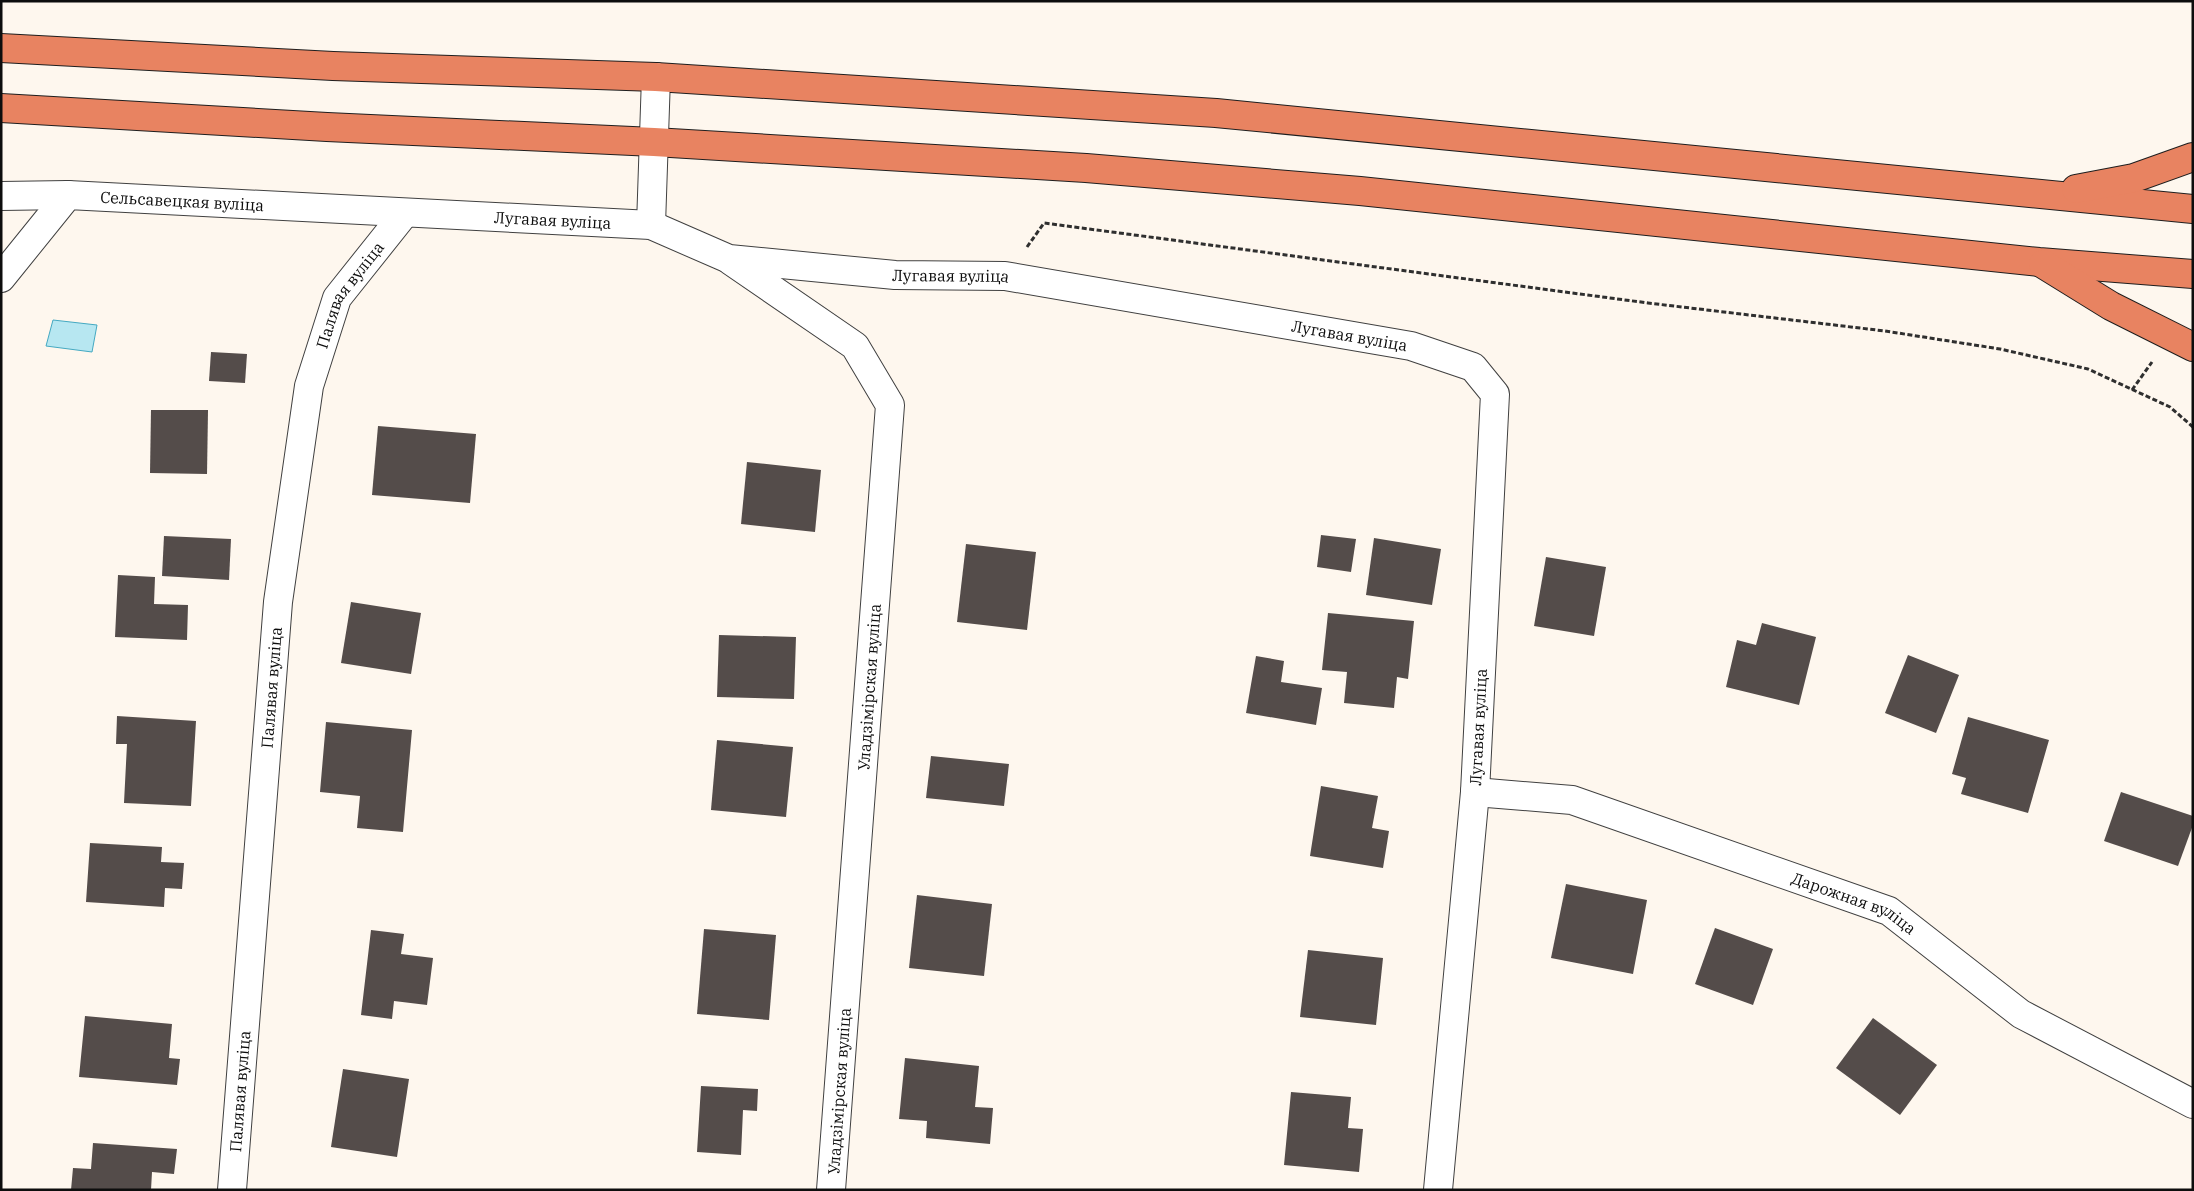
<svg xmlns="http://www.w3.org/2000/svg" width="2194" height="1191" viewBox="0 0 2194 1191" font-family="'IBM Plex Serif',serif">
	<rect width="100%" height="100%" fill="#fef7ee"/>
	<!-- water -->
	<polygon fill="#b7e7f1" stroke="#44a9c2" points="53,320 97,325 92,352 46,346"/>
	<!-- building -->
	<g fill="#544c4a">
		<polygon points="211,352 247,354 245,383 209,381"/>
		<polygon points="151,410 208,410 207,474 150,473"/>
		<polygon points="378,426 476,434 470,503 372,495"/>
		<polygon points="747,462 821,470 815,532 741,524"/>
		<polygon points="1321,535 1356,539 1351,572 1317,567"/>
		<polygon points="164,536 231,539 229,580 162,576"/>
		<polygon points="1374,538 1441,549 1432,605 1366,595"/>
		<polygon points="966,544 1036,552 1027,630 957,622"/>
		<polygon points="1546,557 1606,567 1594,636 1534,626"/>
		<polygon points="118,575 155,577 154,604 188,605 187,640 115,637"/>
		<polygon points="351,602 421,613 411,674 341,663"/>
		<polygon points="1328,613 1414,621 1408,679 1397,677 1394,708 1344,703 1347,672 1322,670"/>
		<polygon points="1762,623 1816,637 1799,705 1726,687 1737,640 1756,645"/>
		<polygon points="719,635 796,637 794,699 717,697"/>
		<polygon points="1908,655 1959,675 1936,733 1885,713"/>
		<polygon points="1256,656 1284,661 1281,682 1322,688 1316,725 1246,713"/>
		<polygon points="117,716 196,721 191,806 124,803 127,744 116,744"/>
		<polygon points="1968,717 2049,740 2028,813 1961,794 1966,778 1952,774"/>
		<polygon points="326,722 412,730 403,832 357,828 360,796 320,792"/>
		<polygon points="717,740 793,747 786,817 711,810"/>
		<polygon points="931,756 1009,764 1004,806 926,798"/>
		<polygon points="1321,786 1378,796 1372,828 1389,831 1383,868 1310,856"/>
		<polygon points="2121,792 2193,816 2193,825 2178,866 2104,841"/>
		<polygon points="90,843 162,847 161,862 184,863 182,889 165,888 164,907 86,902"/>
		<polygon points="1566,884 1647,900 1633,974 1551,958"/>
		<polygon points="917,895 992,904 984,976 909,968"/>
		<polygon points="1715,928 1773,949 1753,1005 1695,984"/>
		<polygon points="704,929 776,935 769,1020 697,1014"/>
		<polygon points="371,930 404,934 401,954 433,958 427,1005 394,1001 392,1019 361,1015"/>
		<polygon points="1308,950 1383,958 1376,1025 1300,1017"/>
		<polygon points="85,1016 172,1024 169,1058 180,1059 177,1085 79,1077"/>
		<polygon points="1873,1018 1937,1065 1900,1115 1836,1068"/>
		<polygon points="905,1058 979,1066 975,1107 993,1108 990,1144 926,1138 927,1121 899,1119"/>
		<polygon points="343,1069 409,1079 397,1157 331,1147"/>
		<polygon points="701,1086 758,1089 757,1111 743,1110 741,1155 697,1152"/>
		<polygon points="1291,1092 1351,1097 1348,1128 1363,1129 1359,1172 1284,1165"/>
		<polygon points="93,1143 177,1149 174,1174 152,1172 151,1190 71,1190 73,1168 91,1169"/>
	</g>
	<g fill="none" stroke-linecap="round" stroke-linejoin="round">
		<defs>
			<g id="minor">
				<polyline points="1,196 68,195"/>
				<polyline points="651,225 656,77"/>
				<polyline points="731,261 855,346 890,405 831,1190"/>
				<path id="s1" d="M1,278L68,195L651,225L729,259L895,275L1005,276L1411,346L1473,367L1495,394L1475,792L1438,1190"/>
				<path id="s2" d="M1475,792L1572,800L1889,911L2021,1014L2193,1104"/>
				<path id="s3" d="M232,1190L278,602L309,386L337,298L404,214"/>
			</g>
			<g id="highway">
				<polyline points="1,48 333,66 656,77 1216,113 2193,209"/>
				<polyline points="1,108 327,127 654,142 1086,168 1360,191 2039,262 2193,274"/>
				<polyline points="2076,189 2134,178 2193,157"/>
				<polyline points="2043,264 2111,306 2193,347"/>
			</g>
		</defs>
		<!-- minor casing -->
		<use href="#minor" stroke="#404040" stroke-width="30"/>
		<!-- highway casing -->
		<use href="#highway" stroke="#1e1e1e" stroke-width="30"/>
		<!-- path -->
		<g stroke="#2f2f2f" stroke-width="3" stroke-dasharray="5 2.5" stroke-linecap="butt">
			<polyline points="1027,247 1044,223 1648,303 1885,331 2000,349 2088,369 2170,407 2193,427"/>
			<polyline points="2132,390 2152,362"/>
		</g>
		<!-- minor -->
		<use href="#minor" stroke="#fff" stroke-width="28"/>
		<!-- highway -->
		<use href="#highway" stroke="#e88361" stroke-width="28"/>
	</g>
	<g text-anchor="middle" stroke-width="5" stroke-linejoin="round" paint-order="stroke">
		<!-- street labels -->
		<g font-size="16" fill="#0d0d0d" stroke="#fff">
			<text dy="6" stroke="none"><textPath href="#s1" startOffset="221">Сельсавецкая вуліца</textPath></text>
			<text dy="6" stroke="none"><textPath href="#s1" startOffset="592">Лугавая вуліца</textPath></text>
			<text dy="6" stroke="none"><textPath href="#s1" startOffset="998">Лугавая вуліца</textPath></text>
			<text dy="6" stroke="none"><textPath href="#s3" startOffset="909">Палявая вуліца</textPath></text>
			<text dy="6" stroke="none"><textPath href="#s1" startOffset="1402">Лугавая вуліца</textPath></text>
			<text dy="6" stroke="none"><textPath href="#s3" startOffset="504">Палявая вуліца</textPath></text>
			<text transform="translate(869 687) rotate(-86)" y="6">Уладзімірская вуліца</text>
			<text transform="translate(1478 727) rotate(-87)" y="6">Лугавая вуліца</text>
			<text dy="6" stroke="none"><textPath href="#s2" startOffset="398">Дарожная вуліца</textPath></text>
			<text dy="6" stroke="none"><textPath href="#s3" startOffset="99">Палявая вуліца</textPath></text>
			<text transform="translate(839 1091) rotate(-86)" y="6">Уладзімірская вуліца</text>
		</g>
	</g>
	<!-- border -->
	<rect width="2194" height="1191" fill="none" stroke="#0d0d0d" stroke-width="5"/>
</svg>
